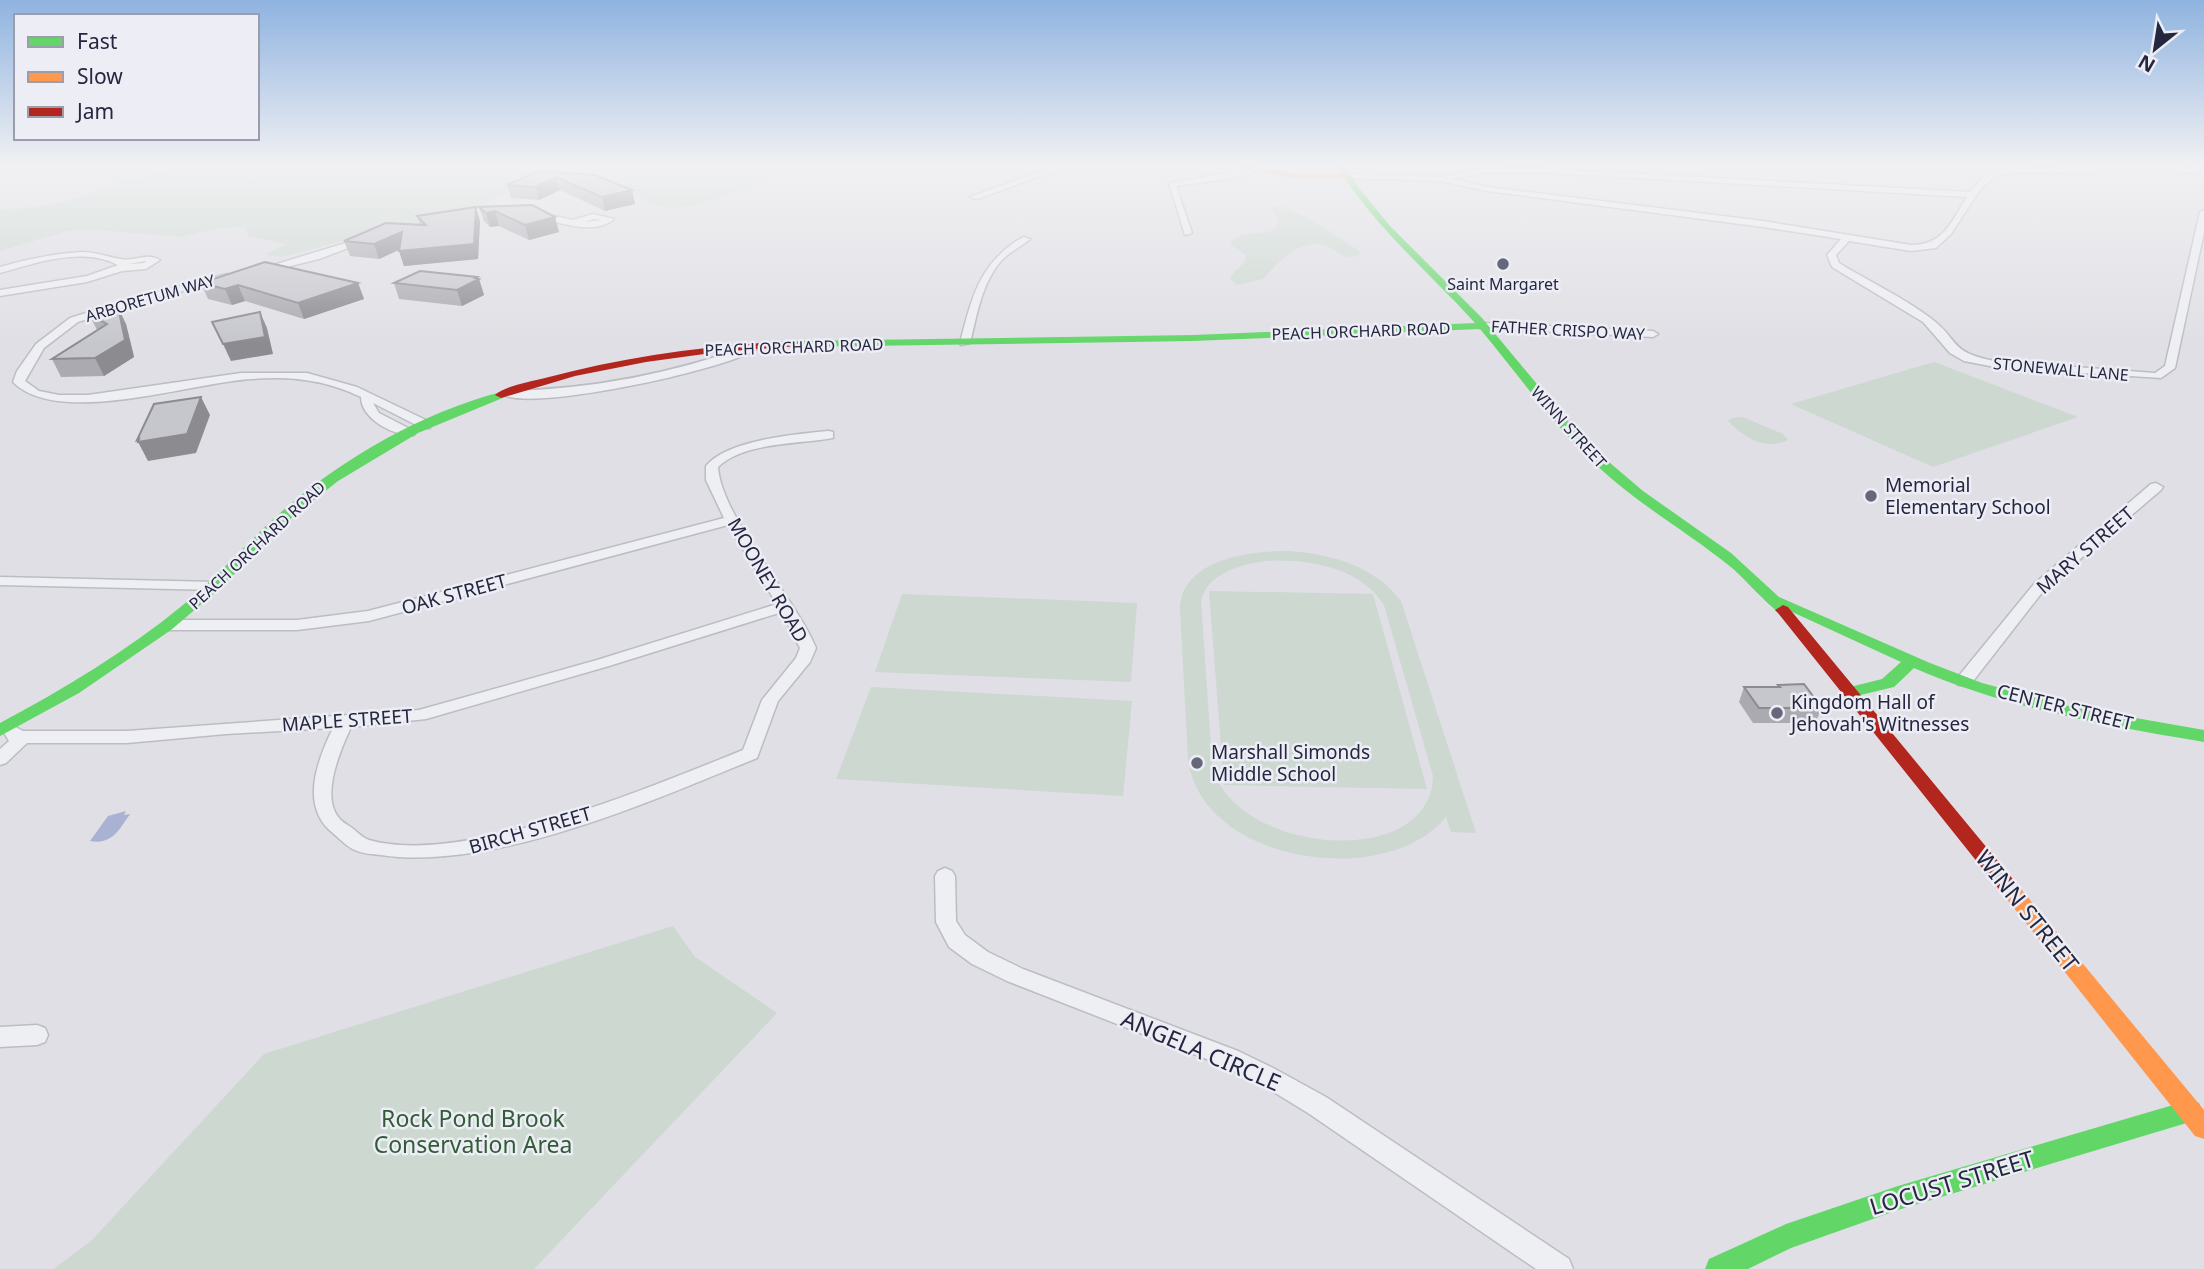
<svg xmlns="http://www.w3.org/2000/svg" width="2204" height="1269" viewBox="0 0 2204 1269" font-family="'Noto Sans',sans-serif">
	<rect width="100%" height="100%" fill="#dfdfe5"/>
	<!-- green -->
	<g fill="#ccd8d0" fill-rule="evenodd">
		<polygon points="176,166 528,166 503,195 477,207 281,257 264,255 286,244 248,236 244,227 219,228 179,237 87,229 67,231 0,251 0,210 49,205 90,195 107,186 156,174"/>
		<path d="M784,166C764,180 744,188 721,197C662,219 647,206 601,167Z"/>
		<path d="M1271,206C1297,206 1338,237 1360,252L1359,255C1344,261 1340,252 1328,247C1303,235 1278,262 1263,279L1237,285L1230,279C1233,269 1246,266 1246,255L1231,245V240L1243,235L1272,231L1279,222Z"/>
		<polygon points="1934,362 2078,417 1933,467 1791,404"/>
		<path d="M1743,417L1783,434L1788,440C1765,451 1745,438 1728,421L1732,418Z"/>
		<path d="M1286,551C1329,553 1375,566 1401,601L1476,833L1451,832L1446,817C1385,891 1201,863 1188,759L1180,609C1182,559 1249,551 1286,551ZM1265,561C1306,558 1361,567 1384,605L1433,776C1431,874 1228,853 1212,763L1201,600C1209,573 1239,565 1265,561Z"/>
		<polygon points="1209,591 1373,594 1427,789 1224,785"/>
		<polygon points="902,594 1137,603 1131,682 875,672"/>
		<polygon points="871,687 1132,701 1123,796 836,779"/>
		<polygon points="673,926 695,957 777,1013 534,1269 54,1269 92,1240 264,1054"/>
	</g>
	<!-- water -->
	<path fill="#aab2d3" d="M126,811L124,815L130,814C119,830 112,845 90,841L108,816Z"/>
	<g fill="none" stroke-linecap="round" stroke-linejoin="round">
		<defs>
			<g id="street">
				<polygon points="1056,166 1068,166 977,199 970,197"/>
				<path d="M2106,166H2167L2204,170V174L2152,169L1998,174L1981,188L1951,234L1936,248L1911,251L1849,241L1836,255L1839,263C1868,281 1901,296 1929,317C1961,340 1947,352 1995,361L2155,373L2165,366L2200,212L2204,210V232L2175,368L2161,378L1995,367L1964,361L1950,353L1923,322L1832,267L1827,255L1841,239L1763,227L1487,191L1441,181L1346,178L1342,176L1346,174L1442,177L1484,169L1533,168L1970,192L1984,176L1996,170ZM1533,172L1967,197C1951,222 1944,245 1911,245L1763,221L1487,187L1452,179L1484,173Z"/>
				<polygon points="1251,169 1254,173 1222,180 1176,186 1192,233 1185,235 1169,183"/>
				<path d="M535,212L573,220L593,214L614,219C593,237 557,221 532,216L531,214ZM594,219L602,220L584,222Z"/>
				<path d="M1023,237L1030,239C1022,246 1011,251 1003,259C982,281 977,315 970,343L961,345L960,343C972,297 979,263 1023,237Z"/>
				<polygon points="362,238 369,240 319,259 262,273 257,270"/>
				<path d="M81,252C96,252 107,257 121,259C135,262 146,252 160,260L146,269L122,271L87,282L0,296V290L87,276L118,265C83,246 35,263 0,273V267C27,259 53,254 81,252ZM146,261L144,263L128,264Z"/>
				<path d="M227,274L232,277L230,279L147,300L78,322L44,348L25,381L39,391L59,395H88L241,373H307L357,387L430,422V428H422L373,403L379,413L416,432L414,435C395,437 361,419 361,397C326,380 291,376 252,379C193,382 58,428 13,382L17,371L36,344L70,318L141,296Z"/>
				<polygon points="1483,323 1653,331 1658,334 1653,337 1479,328 1478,326"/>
				<path d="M751,345L760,347C732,369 528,413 502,394L508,391C593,389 671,374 751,345Z"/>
				<path d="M829,431L833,432V438C801,444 743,442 718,467C721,516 794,596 816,648L810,662L778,701L757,758C654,800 492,872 381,855C373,854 362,854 355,850C347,847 340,839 334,834C299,807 317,761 333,728L226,734L127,743H27L6,763L0,765V749L9,741L3,731L6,727L12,725L23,731H127L419,710L597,660L777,604L728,525L369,621L297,630H169L161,625L169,620H297L368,611L724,518L706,480V466C727,440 796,434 829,431ZM782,612L800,648L796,658L762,700L743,750C653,786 463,867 369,840C363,838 357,832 352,828C348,825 342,822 339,818C320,796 341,749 351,727L426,719L609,666Z"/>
				<polygon points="2156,483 2163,487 2161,490 2044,590 1970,685 1958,685 1956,681 1958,677 2034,584 2151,484"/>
				<polygon points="0,577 216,582 223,586 216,590 0,585"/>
				<polygon points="945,868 952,871 955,876 956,921 965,935 988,952 1023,969 1238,1051 1275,1069 1326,1097 1569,1259 1573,1269 1536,1269 1308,1113 1259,1083 1222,1065 1007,981 972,964 949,947 936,922 935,876 938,871"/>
				<polygon points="37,1025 45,1028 48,1035 45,1042 37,1045 0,1047 0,1027"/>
			</g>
		</defs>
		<!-- street casing -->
		<use href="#street" stroke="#bcbcc3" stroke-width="3"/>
		<!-- street -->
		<use href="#street" fill="#eeeff2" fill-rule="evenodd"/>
		<!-- fast -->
		<g fill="#63d668" fill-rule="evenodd">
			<path d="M1337,166H1345L1358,187L1390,226L1482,318L1566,419L1603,457L1643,491L1731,553L1779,597L1930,663L1982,683L2073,707L2204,730V742C2106,726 2006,708 1914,668L1894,687L1852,697L1846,696L1844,692L1846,688L1882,679L1901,662L1790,611L1783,615C1774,612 1743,577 1732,568C1688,532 1637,504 1595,464C1552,424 1518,374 1480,329L1193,341L794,347L789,344L794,341L1193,335L1475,323C1428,271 1374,227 1337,166Z"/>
			<path d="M501,392L507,395L505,397L418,433L338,481L289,520L218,590L171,630L79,693L0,736V723C64,689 127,651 183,605C218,577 246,543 279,514C341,459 421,413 501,392Z"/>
			<polygon points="2190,1100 2199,1103 2202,1111 2199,1119 2190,1122 1898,1210 1791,1248 1748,1269 1705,1269 1709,1259 1786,1224 1898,1186"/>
		</g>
		<!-- slow -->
		<g fill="#ff974d" fill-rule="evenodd">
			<polygon points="1227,166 1247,166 1296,174 1346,174 1350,176 1346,178 1296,178"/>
			<polygon points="2009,880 2016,883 2204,1110 2204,1139 2195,1136 2002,893 1999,888 2002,883"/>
		</g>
		<!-- jam -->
		<g fill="#b3261e" fill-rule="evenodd">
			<path d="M794,341L798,342V346L719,352L646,362L575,376L501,398L495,395C507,385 530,382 545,378C627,356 710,345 794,341Z"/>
			<polygon points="1783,605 1788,607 2016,883 2019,888 2016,893 2009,896 2002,893 1778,613 1775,610"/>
		</g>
	</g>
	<!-- wall -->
	<g fill="#aaaab0">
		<polygon points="538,171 632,190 635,204 605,211 560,190 539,200 511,198 507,185"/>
		<polygon points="479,207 555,217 559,232 529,240 499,226 490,227 484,221"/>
		<polygon points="417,216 480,221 478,259 404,266 399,250 379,259 350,256 344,241 420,225"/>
		<polygon points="477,277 479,279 484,295 462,306 399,299 394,283"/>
		<polygon points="201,283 358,283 364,299 304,319 245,301 232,305 208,299"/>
		<polygon points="89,314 126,324 134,357 104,376 61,377 52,359 97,330"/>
		<polygon points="1778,685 1822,708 1815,723 1753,723 1739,702 1744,687 1777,687"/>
	</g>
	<!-- shaded-wall -->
	<g fill="#8b8b90">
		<polygon points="556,177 560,190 539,200 536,187"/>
		<polygon points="632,190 635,204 605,211 602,197"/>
		<polygon points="476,207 480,221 478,259 404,266 399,251"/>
		<polygon points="495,211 499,226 490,227 486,213"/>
		<polygon points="555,217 559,232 529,240 525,225"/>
		<polygon points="402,232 407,246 379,259 374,244"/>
		<polygon points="477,277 478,279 479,279 484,295 462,306 457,290"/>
		<polygon points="358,283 364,299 304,319 298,303"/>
		<polygon points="238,285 245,301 232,305 225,289"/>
		<polygon points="118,307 126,324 134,357 104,376 95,358"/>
		<polygon points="260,312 267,328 273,354 231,361 223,344"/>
		<polygon points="201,397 210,415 196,453 148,461 137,440"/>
	</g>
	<!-- building -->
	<g fill="#c6c6cd" stroke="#8b8b90" stroke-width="2">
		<polygon points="538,171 595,175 632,190 602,197 556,177 536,187 507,185"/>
		<polygon points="532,205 555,217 525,225 495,211 486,213 479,207"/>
		<polygon points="476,207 474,244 399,251 402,232 374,244 344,241 386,223 426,225 417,216"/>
		<polygon points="265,262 358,283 298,303 238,285 225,289 201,283"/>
		<polygon points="420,271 477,277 475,278 479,279 457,290 394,283"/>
		<polygon points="118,307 125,340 95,358 52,359 107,324 89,314"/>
		<polygon points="260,312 265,337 223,344 212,322"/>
		<polygon points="201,397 187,434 138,442 139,439 137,440 154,404"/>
		<polygon points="1804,684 1822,708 1759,708 1744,687 1780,687 1778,685"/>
	</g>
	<!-- sky -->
	<linearGradient id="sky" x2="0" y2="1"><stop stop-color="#8fb3e0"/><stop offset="0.48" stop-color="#f1f1f3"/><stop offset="1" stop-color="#f1f1f3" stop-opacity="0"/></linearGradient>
	<rect width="2204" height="344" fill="url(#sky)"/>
	<!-- markers -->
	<g fill="#666779" stroke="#ecedf5" stroke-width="2.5">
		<circle cx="1503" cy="264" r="7"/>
		<circle cx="1871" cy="496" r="7"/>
		<circle cx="1777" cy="713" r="7"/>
		<circle cx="1197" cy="763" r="7"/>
	</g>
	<g text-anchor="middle" stroke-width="5" stroke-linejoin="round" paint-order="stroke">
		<!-- far-poi labels -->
		<g font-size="16" fill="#25263f" stroke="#ecedf5">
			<text x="1503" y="290">Saint Margaret</text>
		</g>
		<!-- far-street labels -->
		<g font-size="16" fill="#25263f" stroke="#ecedf5">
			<text transform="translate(150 298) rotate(-16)" y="6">ARBORETUM WAY</text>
			<text transform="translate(1568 330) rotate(3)" y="6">FATHER CRISPO WAY</text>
			<text transform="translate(1361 331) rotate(-2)" y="6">PEACH ORCHARD ROAD</text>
			<text transform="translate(794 347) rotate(-2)" y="6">PEACH ORCHARD ROAD</text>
			<text transform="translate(2061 369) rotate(5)" y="6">STONEWALL LANE</text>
			<text transform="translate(1569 427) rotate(48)" y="6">WINN STREET</text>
			<text transform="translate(257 545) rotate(-43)" y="6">PEACH ORCHARD ROAD</text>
		</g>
		<!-- poi labels -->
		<g font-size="19" fill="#25263f" stroke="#ecedf5" text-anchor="start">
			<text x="1885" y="492">Memorial<tspan x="1885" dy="22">Elementary School</tspan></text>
			<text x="1791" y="709">Kingdom Hall of<tspan x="1791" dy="22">Jehovah's Witnesses</tspan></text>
			<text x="1211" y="759">Marshall Simonds<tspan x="1211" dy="22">Middle School</tspan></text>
		</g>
		<!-- street labels -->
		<g font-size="19" fill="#25263f" stroke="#ecedf5">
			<text transform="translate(2085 550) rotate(-41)" y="7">MARY STREET</text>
			<text transform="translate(768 580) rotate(60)" y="7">MOONEY ROAD</text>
			<text transform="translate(454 594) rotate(-15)" y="7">OAK STREET</text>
			<text transform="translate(2065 707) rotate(14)" y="7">CENTER STREET</text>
			<text transform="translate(347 720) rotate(-4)" y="7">MAPLE STREET</text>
			<text transform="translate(530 830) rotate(-16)" y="7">BIRCH STREET</text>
		</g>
		<!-- near-street labels -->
		<g font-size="23" fill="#25263f" stroke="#ecedf5">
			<text transform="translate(2027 911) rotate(51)" y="8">WINN STREET</text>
			<text transform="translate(1201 1051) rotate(23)" y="8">ANGELA CIRCLE</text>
			<text transform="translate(1952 1183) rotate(-17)" y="8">LOCUST STREET</text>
		</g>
		<!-- near-park labels -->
		<g font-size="23" fill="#315c36" stroke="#ecedf5">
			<text x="473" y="1127">Rock Pond Brook<tspan x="473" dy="26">Conservation Area</tspan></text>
		</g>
	</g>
	<!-- legend -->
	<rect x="14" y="14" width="245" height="126" fill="#ecedf5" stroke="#9c9dac" stroke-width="2"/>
	<rect x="28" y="37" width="35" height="10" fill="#63d668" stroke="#9c9dac" stroke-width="2"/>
	<text x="77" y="49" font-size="21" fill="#25263f">Fast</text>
	<rect x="28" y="72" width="35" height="10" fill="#ff974d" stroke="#9c9dac" stroke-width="2"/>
	<text x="77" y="84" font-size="21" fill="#25263f">Slow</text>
	<rect x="28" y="107" width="35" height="10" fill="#b3261e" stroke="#9c9dac" stroke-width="2"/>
	<text x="77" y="119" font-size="21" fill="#25263f">Jam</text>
	<!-- north arrow -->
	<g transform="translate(2155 49) rotate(210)" stroke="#ecedf5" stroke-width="5" paint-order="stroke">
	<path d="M0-5L12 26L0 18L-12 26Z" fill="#25263f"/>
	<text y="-10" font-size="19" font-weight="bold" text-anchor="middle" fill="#25263f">N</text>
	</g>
</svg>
